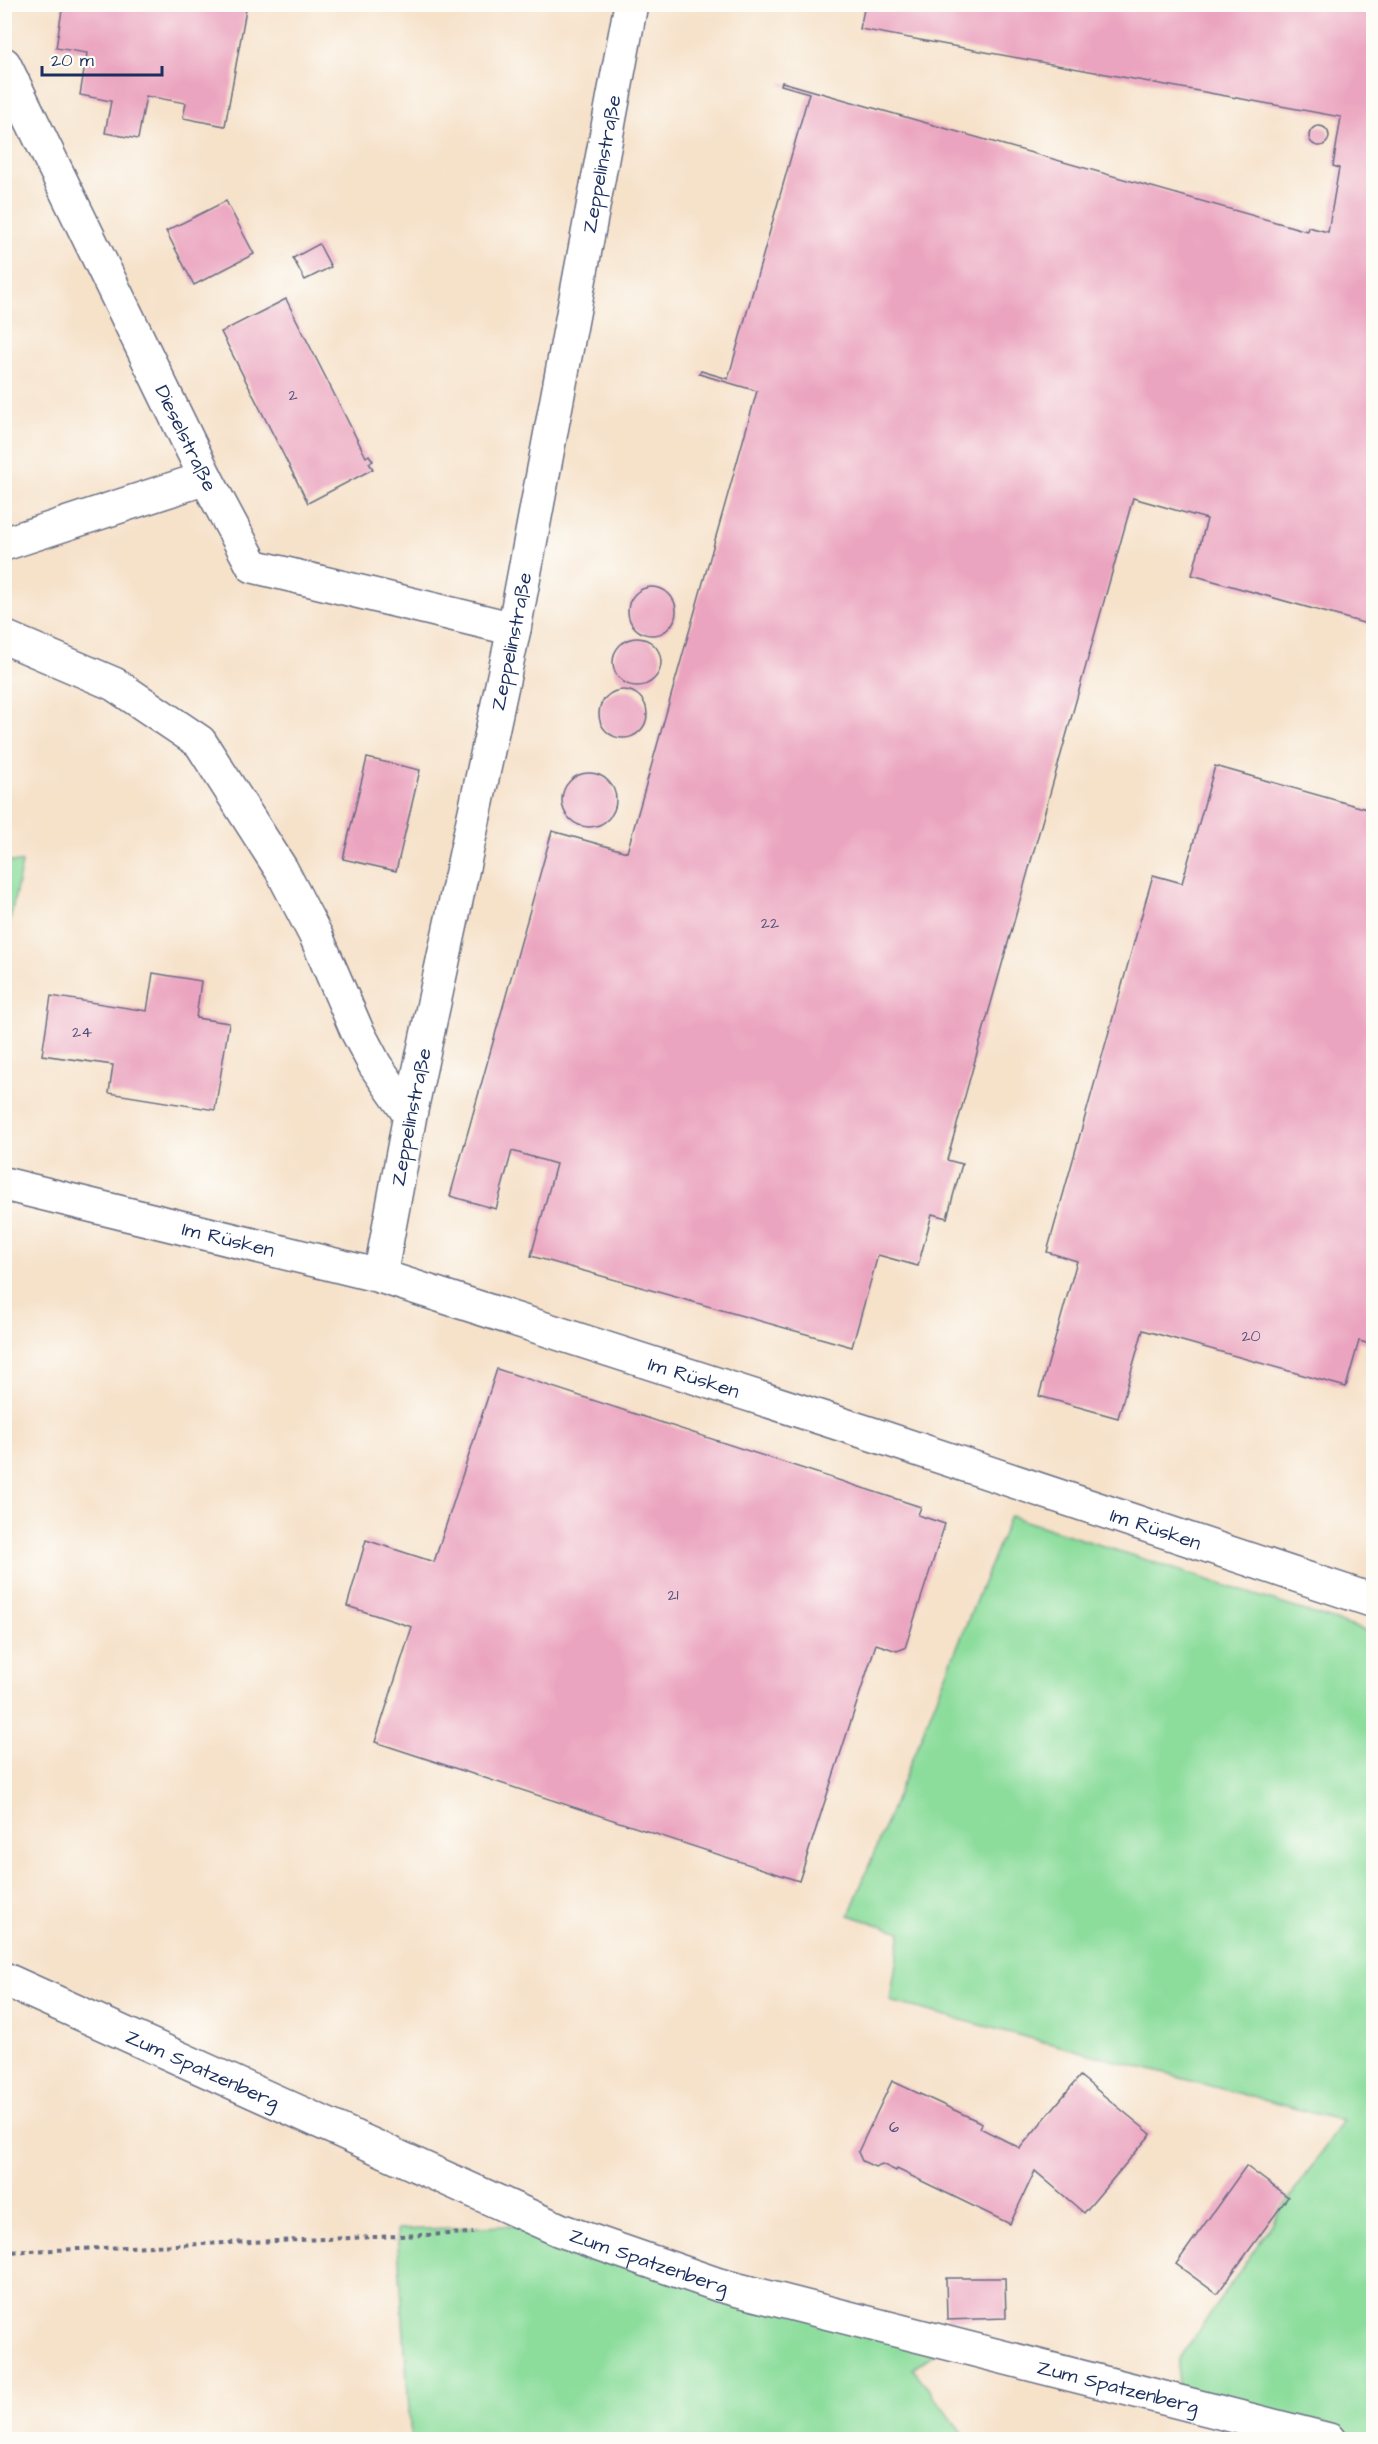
<svg xmlns="http://www.w3.org/2000/svg" width="1378" height="2444" viewBox="0 0 1378 2444" font-family="'Architects Daughter',sans-serif">
	<rect width="100%" height="100%" fill="#fdfcf7"/>
	<filter id="ink" filterUnits="userSpaceOnUse"><feTurbulence type="fractalNoise" baseFrequency=".0167" numOctaves="2"/><feDisplacementMap in="SourceGraphic" scale="12" xChannelSelector="R" yChannelSelector="G"/><feConvolveMatrix kernelMatrix="1 2 1 2 8 2 1 2 1" color-interpolation-filters="sRGB"/></filter>
	<filter id="wash" filterUnits="userSpaceOnUse"><feTurbulence type="fractalNoise" baseFrequency=".008" numOctaves="4" result="noise"/><feDisplacementMap in="SourceGraphic" scale="24" xChannelSelector="R" yChannelSelector="G"/><feGaussianBlur stdDeviation="1.35" result="paint"/><feColorMatrix in="noise" values="0 0 0 0 0 0 0 0 0 0 0 0 0 0 0 0 0 1.4 0 .05"/><feComposite in="paint" operator="in"/></filter>
	<g filter="url(#wash)">
		<rect width="100%" height="100%" fill="#f6e1c9"/>
		<!-- green -->
		<g fill="#8cdd9c" stroke="#54867d" stroke-width="1.5">
			<polygon points="5,861 22,863 5,944 4,861"/>
			<polygon points="1010,1516 1373,1633 1373,2439 1178,2390 1179,2359 1343,2121 890,2001 901,1932 849,1915"/>
			<polygon points="531,2225 935,2353 913,2369 967,2439 411,2439 397,2230"/>
		</g>
		<g id="blocks">
			<!-- building -->
			<g fill="#eba4bf">
				<polygon points="63,4 247,4 225,126 183,118 186,103 146,96 138,139 105,133 111,101 80,95 87,53 56,48"/>
				<polygon points="865,4 1374,4 1374,626 1192,575 1207,519 1133,498 947,1160 962,1164 947,1218 932,1214 918,1266 878,1255 852,1347 531,1256 556,1164 512,1151 496,1209 450,1196 552,831 627,852 757,391 699,374 701,371 728,379 809,93 781,85 782,82 1307,231 1308,227 1328,232 1339,168 1333,166 1341,117 860,29"/>
				<circle cx="1319" cy="136" r="10"/>
				<polygon points="226,201 254,254 194,285 166,231"/>
				<polygon points="319,244 331,267 305,280 293,258"/>
				<polygon points="286,299 366,457 369,455 373,461 369,463 373,469 308,503 221,332"/>
				<circle cx="652" cy="611" r="24"/>
				<circle cx="637" cy="662" r="24"/>
				<circle cx="623" cy="714" r="24"/>
				<polygon points="367,758 420,770 396,871 343,859"/>
				<polygon points="1215,766 1374,811 1374,1345 1359,1341 1346,1387 1143,1330 1118,1418 1039,1396 1077,1261 1047,1252 1153,875 1182,883"/>
				<circle cx="589" cy="800" r="27"/>
				<polygon points="153,973 201,981 196,1018 229,1023 215,1110 109,1093 113,1065 42,1055 51,996 147,1011"/>
				<polygon points="497,1369 921,1507 918,1515 945,1524 905,1648 897,1651 876,1644 799,1881 375,1742 412,1627 347,1606 366,1540 434,1562"/>
				<polygon points="1080,2076 1151,2134 1084,2213 1035,2171 1010,2224 897,2169 896,2171 882,2164 875,2167 862,2161 858,2152 892,2081 982,2123 980,2128 1020,2148"/>
				<polygon points="1246,2166 1288,2197 1217,2294 1176,2264"/>
				<polygon points="946,2278 1005,2278 1006,2318 947,2320"/>
			</g>
		</g>
	</g>
	<g filter="url(#ink)">
		<use href="#blocks" fill-opacity="0" stroke="#686d83" stroke-width="1.5"/>
		<g fill="none" stroke-linecap="round" stroke-linejoin="round">
			<defs>
				<g id="minor">
					<path id="s1" d="M4,64L206,478L253,566L514,629"/>
					<polyline points="4,544 206,478"/>
					<polyline points="4,637 114,684 200,742 281,869 316,936 357,1031 375,1065 410,1115"/>
					<path id="s2" d="M4,1184L380,1276L881,1437L1374,1601"/>
					<path id="s3" d="M380,1276L410,1115L514,629L631,4"/>
					<path id="s4" d="M4,1979L560,2230L719,2285L1329,2440"/>
				</g>
			</defs>
			<!-- minor casing -->
			<use href="#minor" stroke="#686d83" stroke-width="36"/>
			<!-- path -->
			<polyline stroke="#686d83" stroke-width="4" stroke-dasharray="4.5 4.5" stroke-linecap="butt" points="4,2252 473,2233"/>
			<!-- minor -->
			<use href="#minor" stroke="#fff" stroke-width="33"/>
		</g>
	</g>
	<g text-anchor="middle" stroke-width="4.5" stroke-linejoin="round" paint-order="stroke">
		<!-- number labels -->
		<g font-size="16" fill="#4f4c76">
			<text x="293" y="400">2</text>
			<text x="770" y="928">22</text>
			<text x="82" y="1037">24</text>
			<text x="1251" y="1341">20</text>
			<text x="673" y="1600">21</text>
			<text x="894" y="2132">6</text>
		</g>
		<!-- street labels -->
		<g font-size="20" fill="#1b2f5e" stroke="#fdfcf7">
			<text dy="7" stroke="none"><textPath href="#s3" startOffset="1134">Zeppelinstraße</textPath></text>
			<text dy="7" stroke="none"><textPath href="#s1" startOffset="416">Dieselstraße</textPath></text>
			<text dy="7" stroke="none"><textPath href="#s3" startOffset="648">Zeppelinstraße</textPath></text>
			<text dy="7" stroke="none"><textPath href="#s3" startOffset="162">Zeppelinstraße</textPath></text>
			<text dy="7" stroke="none"><textPath href="#s2" startOffset="231">Im Rüsken</textPath></text>
			<text dy="7" stroke="none"><textPath href="#s2" startOffset="717">Im Rüsken</textPath></text>
			<text dy="7" stroke="none"><textPath href="#s2" startOffset="1203">Im Rüsken</textPath></text>
			<text dy="7" stroke="none"><textPath href="#s4" startOffset="218">Zum Spatzenberg</textPath></text>
			<text dy="7" stroke="none"><textPath href="#s4" startOffset="704">Zum Spatzenberg</textPath></text>
			<text dy="7" stroke="none"><textPath href="#s4" startOffset="1190">Zum Spatzenberg</textPath></text>
		</g>
	</g>
	<!-- margin -->
	<rect width="1378" height="2444" fill="none" stroke="#fdfcf7" stroke-width="24"/>
	<!-- scale -->
	<path d="M42 66v9h120v-9" fill="none" stroke="#1b2f5e" stroke-width="3"/>
	<text x="51" y="66" font-size="18" fill="#1b2f5e" stroke="#fdfcf7" stroke-width="4.5" paint-order="stroke">20 m</text>
</svg>
